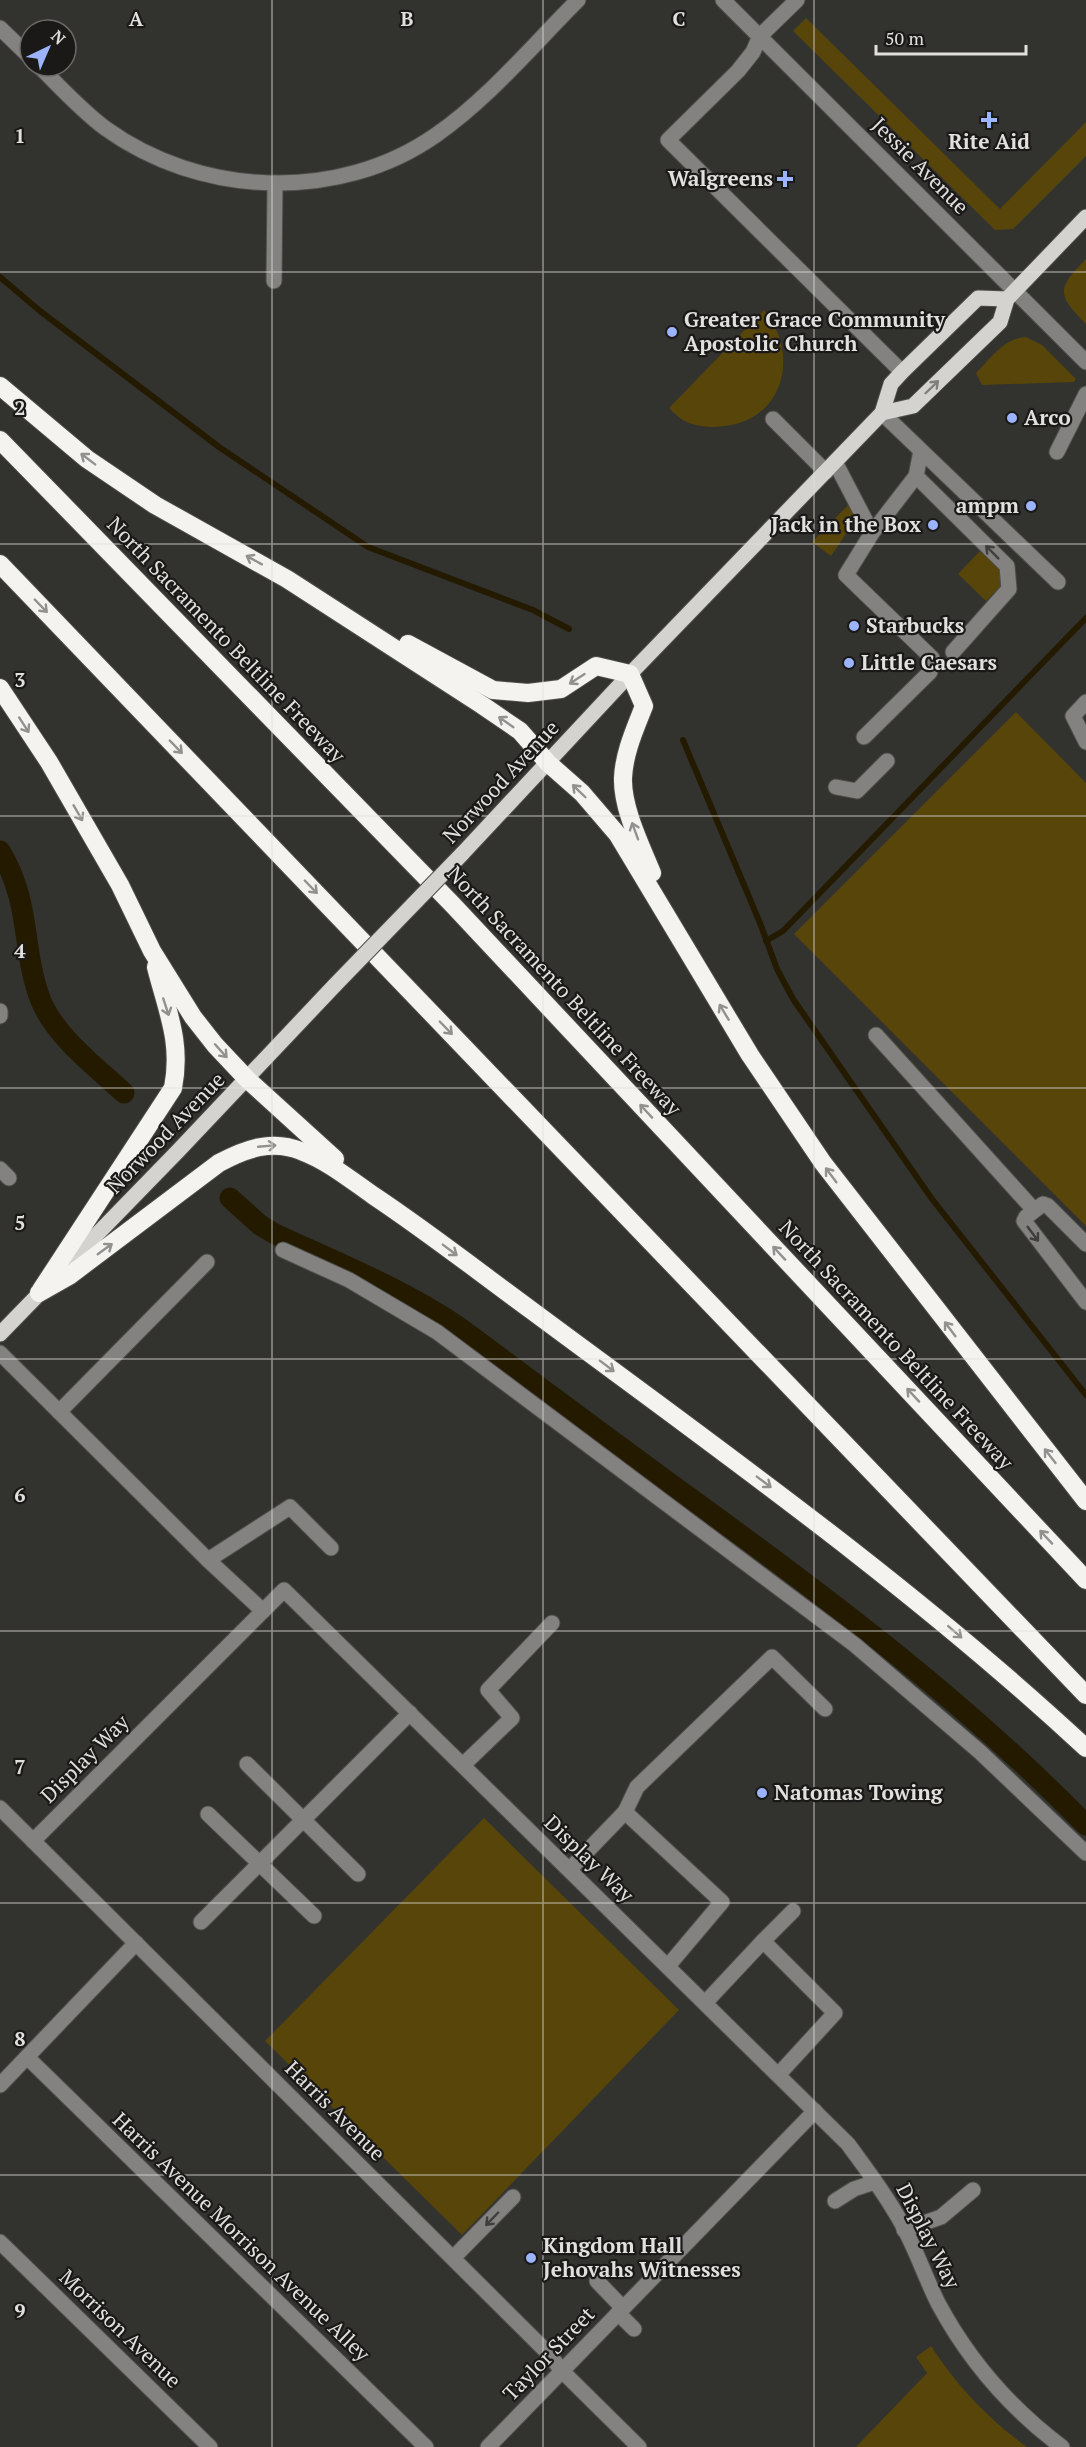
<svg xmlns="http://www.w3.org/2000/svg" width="1086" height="2447" viewBox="0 0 1086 2447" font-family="'PT Serif',serif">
	<rect width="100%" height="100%" fill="#32322f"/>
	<!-- green -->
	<g fill="#57450a">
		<polygon points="806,18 1000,209 1086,122 1086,156 1013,229 995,230 793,31"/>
		<path d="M1086,259V324C1056,294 1057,288 1086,259Z"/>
		<path d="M764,310C800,353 785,420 724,426C710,428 695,427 683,420C678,417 673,412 669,408Z"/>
		<path d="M1026,337L1042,345L1076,379L1074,382L982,385L976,373C991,358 1004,338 1026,337Z"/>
		<polygon points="850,503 856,519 831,556 812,542"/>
		<polygon points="980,551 998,566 1004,578 1000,587 986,601 958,574"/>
		<polygon points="1016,712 1086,783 1086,1226 794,934"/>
		<polygon points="484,1818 679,2010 462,2235 265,2041"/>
		<path d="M931,2346C957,2386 988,2419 1027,2447H856L927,2373L916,2357Z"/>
	</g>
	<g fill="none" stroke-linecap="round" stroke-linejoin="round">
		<!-- stream -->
		<g stroke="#231a00" stroke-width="6">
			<polyline points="0,277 40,311 219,447 368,547 533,610 569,629"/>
			<polyline points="683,740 760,923 777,969 793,999 932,1199 1086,1395"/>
			<polyline points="766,941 783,931 1086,618"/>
		</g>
		<!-- canal -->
		<g stroke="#231a00" stroke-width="21">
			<path d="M0,851C32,903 21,950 41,1001C56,1037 96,1067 124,1093"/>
			<path d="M230,1198L260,1225L275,1234C338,1263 403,1289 460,1328C537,1385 613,1442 690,1498C829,1599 966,1702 1086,1825"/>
		</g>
		<defs>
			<g id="minor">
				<polyline points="723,0 1086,362"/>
				<polyline points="797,0 760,36 753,52 738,71 668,140 902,372"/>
				<polyline points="0,28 30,57"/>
				<path d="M39,66C60,87 81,110 105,128C200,197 339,203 436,135C489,98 532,46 578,0"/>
				<polyline points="274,281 275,183"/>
				<polyline points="882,413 1058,582"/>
				<polyline points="773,419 826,472"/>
				<polyline points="1057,452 1086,394"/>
				<polyline points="835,462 872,533"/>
				<polyline points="916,476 1007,566 1009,589 953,652"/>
				<polyline points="1086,702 1073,716 1086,742"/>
				<polyline points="864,737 930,672 932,658 846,575 872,533 916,476 921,451"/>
				<polyline points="836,787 857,791 887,761"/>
				<polyline points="0,1011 0,1016"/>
				<polyline points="876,1035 1034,1210"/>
				<polyline points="0,1169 9,1178"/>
				<polyline points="1086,1244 1048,1206 1043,1204 1026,1217 1024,1221 1086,1302"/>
				<polyline points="283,1250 349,1280 437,1332 855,1645 980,1752 1086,1853"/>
				<polyline points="0,1353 208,1560 290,1507 331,1548"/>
				<polyline points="59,1412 207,1262"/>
				<polyline points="208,1560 263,1611"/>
				<polyline points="247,1764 358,1874"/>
				<polyline points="463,1765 512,1718 488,1690 552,1623"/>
				<polyline points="0,1808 549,2354 562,2371 639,2447"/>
				<polyline points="625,1812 722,1902 668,1966"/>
				<polyline points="208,1814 314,1916"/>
				<path d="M33,1841L284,1590L848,2144C864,2166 881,2188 895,2212C913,2240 923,2273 938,2303C969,2361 1010,2408 1062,2447"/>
				<polyline points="570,1869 625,1812 637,1787 772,1657 825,1709"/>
				<polyline points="201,1922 410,1713"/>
				<polyline points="763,1941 793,1911"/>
				<polyline points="705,2003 763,1941 835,2013 779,2074"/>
				<polyline points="27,2057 426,2447"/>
				<polyline points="0,2085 136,1943"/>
				<polyline points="835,2201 854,2189 875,2182"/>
				<polyline points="904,2230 941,2217 973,2190"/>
				<polyline points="0,2242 210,2447"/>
				<polyline points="453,2258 513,2197"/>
				<polyline points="597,2281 623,2308"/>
				<polyline points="618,2313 634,2329"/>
				<polyline points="488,2447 815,2111"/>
			</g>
			<g id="major">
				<polyline points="882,413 913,406 1000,322 1007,299 1086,217"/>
				<polyline points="462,854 630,674 882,413 891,384 902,372 978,298 1007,299"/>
				<polyline points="0,1334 178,1151 335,985"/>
			</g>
			<g id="highway">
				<polyline points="0,386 87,459 155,505 287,579 482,705 520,731 548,763 582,793 618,835 750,1055 823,1163 1086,1501"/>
				<polyline points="0,440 452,904 1086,1580"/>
				<polyline points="0,564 1086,1695"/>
				<path d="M408,644L493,690L528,693L561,689L596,666L630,674L644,706C635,729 624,753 623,778C622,808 641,846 652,873"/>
				<polyline points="0,688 49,762 120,885 152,951 193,1017 215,1045 247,1079 335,1159"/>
				<path d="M41,1290L173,1088C182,1042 167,1011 156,967"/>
				<path d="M39,1293L69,1276L219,1163C245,1149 272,1139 301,1151C328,1161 351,1180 374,1196C428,1232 479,1272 531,1310C721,1451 913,1587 1086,1748"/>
			</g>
		</defs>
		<!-- minor casing -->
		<use href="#minor" stroke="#4e4e4b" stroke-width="17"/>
		<!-- major casing -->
		<use href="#major" stroke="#4e4e4b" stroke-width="17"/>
		<!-- highway casing -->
		<use href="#highway" stroke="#4e4e4b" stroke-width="20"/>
		<!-- minor -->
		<use href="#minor" stroke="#838281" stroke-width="15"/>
		<!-- major -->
		<use href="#major" stroke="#d4d3d0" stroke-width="15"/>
		<!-- highway -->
		<use href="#highway" stroke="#f4f3f0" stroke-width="18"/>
		<defs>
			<polyline id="major-bridge" points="335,985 462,854"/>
		</defs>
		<!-- major-bridge casing -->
		<use href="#major-bridge" stroke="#4e4e4b" stroke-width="17" stroke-linecap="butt"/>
		<!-- major-bridge -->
		<use href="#major-bridge" stroke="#d4d3d0" stroke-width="15"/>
	</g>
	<!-- one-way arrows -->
	<defs><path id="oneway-shaft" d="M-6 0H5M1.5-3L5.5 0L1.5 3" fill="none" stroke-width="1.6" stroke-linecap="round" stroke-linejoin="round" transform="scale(1.5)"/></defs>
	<use stroke="#807f7d" href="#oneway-shaft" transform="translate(932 387) rotate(-44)"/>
	<g stroke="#92918f">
		<use href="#oneway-shaft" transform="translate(88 459) rotate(-143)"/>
		<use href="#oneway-shaft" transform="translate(254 560) rotate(-151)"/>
		<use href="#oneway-shaft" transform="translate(41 606) rotate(46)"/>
		<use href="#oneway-shaft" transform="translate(577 679) rotate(147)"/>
		<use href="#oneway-shaft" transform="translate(506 722) rotate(-145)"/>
		<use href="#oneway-shaft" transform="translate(24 725) rotate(57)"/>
		<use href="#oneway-shaft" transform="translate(176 747) rotate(46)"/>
		<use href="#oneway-shaft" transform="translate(579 791) rotate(-136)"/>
		<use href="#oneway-shaft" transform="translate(78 813) rotate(60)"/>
		<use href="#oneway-shaft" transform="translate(635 831) rotate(-110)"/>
		<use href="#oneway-shaft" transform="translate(311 887) rotate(46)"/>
		<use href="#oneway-shaft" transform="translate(166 1007) rotate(72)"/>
		<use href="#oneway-shaft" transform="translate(724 1012) rotate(-121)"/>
		<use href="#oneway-shaft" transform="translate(446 1028) rotate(46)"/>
		<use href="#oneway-shaft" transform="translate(221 1051) rotate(48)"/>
		<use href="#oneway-shaft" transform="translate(646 1111) rotate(-133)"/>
		<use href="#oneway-shaft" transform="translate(267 1146) rotate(-5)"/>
		<use href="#oneway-shaft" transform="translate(831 1175) rotate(-127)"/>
		<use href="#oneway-shaft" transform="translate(105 1249) rotate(-36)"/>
		<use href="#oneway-shaft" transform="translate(450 1250) rotate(37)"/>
		<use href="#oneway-shaft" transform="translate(779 1253) rotate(-133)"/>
		<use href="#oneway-shaft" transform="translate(950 1329) rotate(-127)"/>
		<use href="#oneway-shaft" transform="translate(607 1366) rotate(37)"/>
		<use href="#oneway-shaft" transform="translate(913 1395) rotate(-133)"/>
		<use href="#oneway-shaft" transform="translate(1050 1456) rotate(-128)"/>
		<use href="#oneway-shaft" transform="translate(764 1482) rotate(37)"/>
		<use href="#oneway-shaft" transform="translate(1046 1537) rotate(-133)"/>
		<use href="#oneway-shaft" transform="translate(955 1632) rotate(41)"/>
	</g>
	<g stroke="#3f3e3d">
		<use href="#oneway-shaft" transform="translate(992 552) rotate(-135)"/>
		<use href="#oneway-shaft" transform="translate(1033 1234) rotate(53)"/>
		<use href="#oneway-shaft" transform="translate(492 2219) rotate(134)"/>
	</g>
	<!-- grid -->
	<path fill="none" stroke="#e1e0de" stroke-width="1.5" stroke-opacity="0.55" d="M272,0V2447M543,0V2447M814,0V2447M0,272H1086M0,544H1086M0,816H1086M0,1088H1086M0,1359H1086M0,1631H1086M0,1903H1086M0,2175H1086"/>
	<!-- markers -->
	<g fill="#9cb4fd" stroke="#1a1918" stroke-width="2">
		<path d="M986 111h6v6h6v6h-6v6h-6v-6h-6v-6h6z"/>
		<path d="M782 170h6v6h6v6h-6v6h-6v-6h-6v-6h6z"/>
		<circle cx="672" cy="332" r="6"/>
		<circle cx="1012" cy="418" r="6"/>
		<circle cx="1031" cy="506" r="6"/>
		<circle cx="933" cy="525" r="6"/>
		<circle cx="854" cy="626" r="6"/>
		<circle cx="849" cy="663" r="6"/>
		<circle cx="762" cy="1793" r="6"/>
		<circle cx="531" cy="2258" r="6"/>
	</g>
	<g text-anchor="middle" stroke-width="4.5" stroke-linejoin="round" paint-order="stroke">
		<!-- poi labels -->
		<g font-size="21" font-weight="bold" fill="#e1e0de" stroke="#1a1918" text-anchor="start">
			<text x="989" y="149" text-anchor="middle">Rite Aid</text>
			<text x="773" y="186" text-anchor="end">Walgreens</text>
			<text x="684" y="327">Greater Grace Community<tspan x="684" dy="24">Apostolic Church</tspan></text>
			<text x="1024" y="425">Arco</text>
			<text x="1019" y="513" text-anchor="end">ampm</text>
			<text x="921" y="532" text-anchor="end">Jack in the Box</text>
			<text x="866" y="633">Starbucks</text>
			<text x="861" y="670">Little Caesars</text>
			<text x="774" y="1800">Natomas Towing</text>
			<text x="543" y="2253">Kingdom Hall<tspan x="543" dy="24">Jehovahs Witnesses</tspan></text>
		</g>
		<!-- street labels -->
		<g font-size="21" fill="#e1e0de" stroke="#1a1918">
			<text transform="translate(920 166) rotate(45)" y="7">Jessie Avenue</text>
			<text transform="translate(226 640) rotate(46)" y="7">North Sacramento Beltline Freeway</text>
			<text transform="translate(501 782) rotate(-47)" y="7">Norwood Avenue</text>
			<text transform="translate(564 991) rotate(47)" y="7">North Sacramento Beltline Freeway</text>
			<text transform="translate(166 1133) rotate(-46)" y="7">Norwood Avenue</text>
			<text transform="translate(896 1345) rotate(47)" y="7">North Sacramento Beltline Freeway</text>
			<text transform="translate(85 1759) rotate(-45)" y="7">Display Way</text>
			<text transform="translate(589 1859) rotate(44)" y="7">Display Way</text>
			<text transform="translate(335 2111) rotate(45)" y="7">Harris Avenue</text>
			<text transform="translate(928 2236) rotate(63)" y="7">Display Way</text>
			<text transform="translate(241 2237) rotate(44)" y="7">Harris Avenue Morrison Avenue Alley</text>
			<text transform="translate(120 2329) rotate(44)" y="7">Morrison Avenue</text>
			<text transform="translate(549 2354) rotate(-46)" y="7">Taylor Street</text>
		</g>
	</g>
	<g font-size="20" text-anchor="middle" font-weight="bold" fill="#e1e0de" stroke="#1a1918" stroke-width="4.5" stroke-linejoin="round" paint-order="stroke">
		<text x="136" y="26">A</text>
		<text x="407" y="26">B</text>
		<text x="679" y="26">C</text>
		<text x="20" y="143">1</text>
		<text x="20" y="415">2</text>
		<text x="20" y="687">3</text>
		<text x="20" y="958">4</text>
		<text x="20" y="1230">5</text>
		<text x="20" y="1502">6</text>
		<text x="20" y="1774">7</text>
		<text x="20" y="2046">8</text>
		<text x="20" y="2318">9</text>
	</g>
	<!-- north arrow -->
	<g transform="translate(48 48) rotate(44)"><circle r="28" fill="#1a1918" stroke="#6a6967" stroke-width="1.5"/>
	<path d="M0-4.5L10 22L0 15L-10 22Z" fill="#9cb4fd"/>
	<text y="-9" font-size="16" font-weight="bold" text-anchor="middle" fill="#e1e0de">N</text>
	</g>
	<!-- scale -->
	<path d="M876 45v9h150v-9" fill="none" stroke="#e1e0de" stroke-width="3"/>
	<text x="885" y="45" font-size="18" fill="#e1e0de" stroke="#1a1918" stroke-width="4.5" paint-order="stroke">50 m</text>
</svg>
